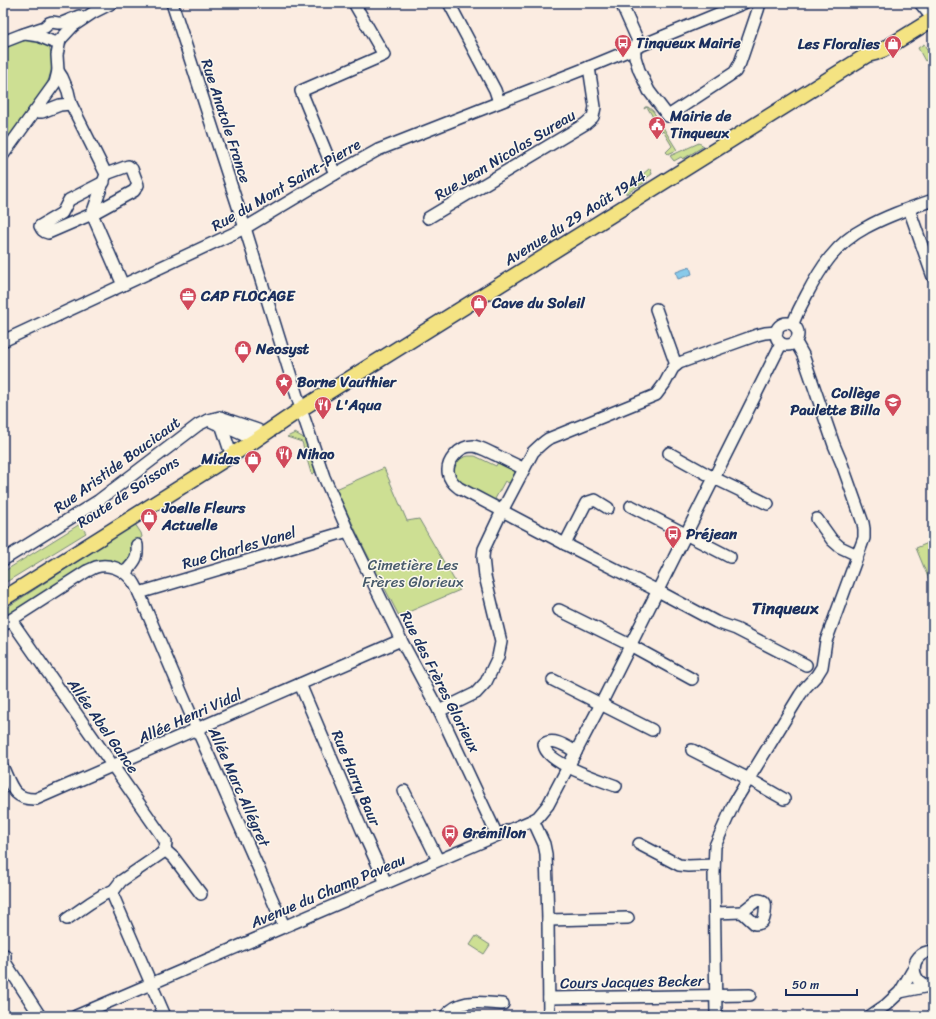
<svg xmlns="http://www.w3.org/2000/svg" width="936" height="1019" viewBox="0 0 936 1019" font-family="Sriracha,sans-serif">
	<rect width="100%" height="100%" fill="#fbece1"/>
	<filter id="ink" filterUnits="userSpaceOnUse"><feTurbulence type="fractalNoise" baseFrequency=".025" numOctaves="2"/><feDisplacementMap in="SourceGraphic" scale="8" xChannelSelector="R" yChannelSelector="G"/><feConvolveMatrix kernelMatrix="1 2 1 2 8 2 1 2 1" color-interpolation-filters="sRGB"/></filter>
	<g filter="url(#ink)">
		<!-- green -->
		<g fill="#cddf93" stroke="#748778">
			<path d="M26,38L49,46C50,51 52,57 52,62C51,91 25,118 9,141L3,137V48Z"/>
			<polygon points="924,44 931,57 925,61 918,48"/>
			<polygon points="645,107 648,107 653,111 677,150 668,154 666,152 672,146 663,131 662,132 647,107 644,109"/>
			<polygon points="699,143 704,146 683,159 681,157 674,161 670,156"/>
			<polygon points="650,168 652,174 645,179 647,181 626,194 626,189"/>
			<polygon points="295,433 302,437 305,439 315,470 315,472 313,474 311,473 302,442 287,437"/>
			<path d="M468,456H475L496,466L498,462L512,469L515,471V476L511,484L505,481L495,499L502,503L500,506L487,501L489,497C478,492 453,485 454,470C454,461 461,458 468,456Z"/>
			<polygon points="384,468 407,521 419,519 460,590 399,616 363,546 336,489"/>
			<polygon points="80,524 86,533 3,584 3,572"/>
			<polygon points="135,524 141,533 142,537 133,544 134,552 125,567 111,562 3,620 3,610"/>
			<polygon points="933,541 933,581 930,582 916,548"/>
			<polygon points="476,936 490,945 484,954 470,945"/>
		</g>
		<!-- water -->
		<polygon fill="#89caea" stroke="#5d8cb2" points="690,267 692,274 678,279 676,272"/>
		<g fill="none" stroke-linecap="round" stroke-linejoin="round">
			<defs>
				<g id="minor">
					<polyline points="172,3 245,228 301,409 324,477 348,531 401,640 439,711 497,835"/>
					<polyline points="449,3 495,90 499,102"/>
					<polyline points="621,3 638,41 634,48 635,54 635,57 639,70 649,91 668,116 735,72 740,63 758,10 760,3"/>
					<polyline points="920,3 933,19"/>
					<polyline points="25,34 39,36 53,42 57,42 60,40 73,26 94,12 112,3"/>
					<polyline points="3,42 21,35 45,27 49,23 52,22 58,23 62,23 79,16"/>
					<polyline points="58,71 62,77 68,91 71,104 106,174 92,214 123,285"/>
					<polyline points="34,112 42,112 60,105 71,104"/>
					<polyline points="3,155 55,83 58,71 57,55 60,40"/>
					<polyline points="335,174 301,91 384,55 354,3"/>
					<path d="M104,182L69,200L62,213L40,226C42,230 43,232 48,233L92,214L134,191L138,185L132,169L128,166L106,174"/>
					<polyline points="909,209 933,277"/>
					<polyline points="428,218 585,124 593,117 595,107 589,67"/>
					<polyline points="656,309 676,365"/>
					<circle cx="787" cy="334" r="11"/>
					<path d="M793,324C796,314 801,306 806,296C820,269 836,243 865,228C886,216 910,208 933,200"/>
					<polyline points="3,341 245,228 335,174 378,150 589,67 744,3"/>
					<path d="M208,420C223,427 239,431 254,441"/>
					<polyline points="222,427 229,448"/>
					<polyline points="669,453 714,478 768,504"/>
					<path d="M524,469C515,464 505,460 496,455C489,452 481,447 473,446C464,446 459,450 454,456C444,468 447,479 459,488L565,544L658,591L716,622L736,629L806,665"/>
					<polyline points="631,506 730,557"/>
					<polyline points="817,519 832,540 840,547 857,555"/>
					<polyline points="565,544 586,503 595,500 608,508"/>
					<polyline points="3,560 98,501 198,425 208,420 220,417 258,430"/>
					<path d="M125,573C134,561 138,561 137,545"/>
					<polyline points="139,593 348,531"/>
					<polyline points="559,610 630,645 692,679"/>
					<path d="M11,620L166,842C166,847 165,849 162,853L121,881L114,890L103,895L90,903L67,919"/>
					<path d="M3,625L87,571C90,570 93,568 96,567C108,563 123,569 131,579C135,583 137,588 139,593L197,729L284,926"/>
					<polyline points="553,680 652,730"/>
					<polyline points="300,684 362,830 386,883"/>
					<path d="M439,711L476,693L486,682L498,657L501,642L485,576L483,557L484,549L502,511L533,452C538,447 542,443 548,439L656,395L665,383L673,368L679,363L757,335L765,333L777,332"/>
					<polyline points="692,750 749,779 784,799"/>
					<path d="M576,752C567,747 554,737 544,744C544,763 601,780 616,786"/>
					<path d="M3,768C11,785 13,800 36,799L401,640"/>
					<polyline points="404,791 438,860"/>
					<polyline points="533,820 544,844 546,854 548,920 549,1016"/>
					<polyline points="639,844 679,865 688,866 714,865"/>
					<polyline points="165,850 174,858 201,894"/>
					<polyline points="114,890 113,894 114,898 165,1016"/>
					<path d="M759,900C762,901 763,900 765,903C766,906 765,910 765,913C764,920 763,924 755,924L742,912L756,901Z"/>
					<polyline points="715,913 742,912"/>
					<polyline points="548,920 628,918"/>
					<path d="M933,951C907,952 909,987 933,986"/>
					<polyline points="5,955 5,962 40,1016"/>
					<polyline points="900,992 929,986"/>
					<polyline points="549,998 750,995"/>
					<polyline points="76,1016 533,820 538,817 548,805 601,704 779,348 782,344"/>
					<path d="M445,1016C461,997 481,1003 503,1004"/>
					<polyline points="716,1016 714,873 715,846 734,803 800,695 805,688 817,675 822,667 826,641 864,538 864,529 863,523 842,464 834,445 803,355 798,346 795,343"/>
					<polyline points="870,1016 886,1005 900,992 914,968"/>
				</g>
				<polyline id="major" points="3,599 254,441 301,409 867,55 875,53 883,50 933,19"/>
			</defs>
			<!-- minor casing -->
			<use href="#minor" stroke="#1b2f5e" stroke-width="14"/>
			<!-- major casing -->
			<use href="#major" stroke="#1b2f5e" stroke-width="17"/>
			<!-- minor -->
			<use href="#minor" stroke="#fbf7ec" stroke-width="11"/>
			<!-- major -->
			<use href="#major" stroke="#f4e382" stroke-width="14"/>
		</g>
	</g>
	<!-- icons -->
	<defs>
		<symbol id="bus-pin" viewBox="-11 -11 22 30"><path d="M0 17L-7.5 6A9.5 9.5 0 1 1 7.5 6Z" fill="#d1495b" stroke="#fbf7ec"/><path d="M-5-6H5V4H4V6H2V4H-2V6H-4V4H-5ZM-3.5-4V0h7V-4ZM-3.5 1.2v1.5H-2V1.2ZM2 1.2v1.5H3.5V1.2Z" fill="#fff"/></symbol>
		<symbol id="shop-pin" viewBox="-11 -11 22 30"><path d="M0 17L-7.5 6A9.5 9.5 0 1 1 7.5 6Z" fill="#d1495b" stroke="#fbf7ec"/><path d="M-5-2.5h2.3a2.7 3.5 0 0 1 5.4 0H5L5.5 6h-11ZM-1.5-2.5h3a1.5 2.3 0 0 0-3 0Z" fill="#fff"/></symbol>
		<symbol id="civic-pin" viewBox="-11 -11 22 30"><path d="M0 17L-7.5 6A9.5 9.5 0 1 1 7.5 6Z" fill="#d1495b" stroke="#fbf7ec"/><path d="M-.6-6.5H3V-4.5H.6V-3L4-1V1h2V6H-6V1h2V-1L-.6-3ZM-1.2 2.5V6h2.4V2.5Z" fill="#fff"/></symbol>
		<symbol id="office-pin" viewBox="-11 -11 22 30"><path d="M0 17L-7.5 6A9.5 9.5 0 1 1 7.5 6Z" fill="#d1495b" stroke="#fbf7ec"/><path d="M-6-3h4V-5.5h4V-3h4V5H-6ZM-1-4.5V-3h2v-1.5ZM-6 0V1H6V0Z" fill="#fff"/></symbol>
		<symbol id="sight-pin" viewBox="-11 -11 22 30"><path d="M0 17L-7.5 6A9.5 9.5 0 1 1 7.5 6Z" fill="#d1495b" stroke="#fbf7ec"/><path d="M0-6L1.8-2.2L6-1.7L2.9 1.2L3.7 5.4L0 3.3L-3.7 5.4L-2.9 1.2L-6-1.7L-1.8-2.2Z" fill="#fff"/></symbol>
		<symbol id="school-pin" viewBox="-11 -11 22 30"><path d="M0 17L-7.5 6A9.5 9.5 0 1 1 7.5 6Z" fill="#d1495b" stroke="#fbf7ec"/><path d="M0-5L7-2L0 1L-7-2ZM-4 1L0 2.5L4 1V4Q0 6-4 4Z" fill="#fff"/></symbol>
		<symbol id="restaurant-pin" viewBox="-11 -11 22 30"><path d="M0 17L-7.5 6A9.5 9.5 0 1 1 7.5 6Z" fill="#d1495b" stroke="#fbf7ec"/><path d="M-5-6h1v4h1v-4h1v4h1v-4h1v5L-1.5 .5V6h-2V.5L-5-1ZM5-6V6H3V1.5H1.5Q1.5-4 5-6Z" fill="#fff"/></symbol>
	</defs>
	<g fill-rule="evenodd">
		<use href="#bus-pin" x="613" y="33" width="20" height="27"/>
		<use href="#shop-pin" x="883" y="34" width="20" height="27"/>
		<use href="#civic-pin" x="647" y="115" width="20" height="27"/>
		<use href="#office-pin" x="178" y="286" width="20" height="27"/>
		<use href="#shop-pin" x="469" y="293" width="20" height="27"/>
		<use href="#shop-pin" x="233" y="339" width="20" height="27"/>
		<use href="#sight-pin" x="274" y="372" width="20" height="27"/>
		<use href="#school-pin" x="883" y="392" width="20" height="27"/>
		<use href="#restaurant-pin" x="313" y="395" width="20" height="27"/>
		<use href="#restaurant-pin" x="274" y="444" width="20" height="27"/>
		<use href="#shop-pin" x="243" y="449" width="20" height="27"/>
		<use href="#shop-pin" x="139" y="507" width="20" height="27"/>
		<use href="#bus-pin" x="663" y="524" width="20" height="27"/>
		<use href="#bus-pin" x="440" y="823" width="20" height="27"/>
	</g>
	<g text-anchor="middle" stroke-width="3" stroke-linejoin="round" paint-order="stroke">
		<!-- poi labels -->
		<g font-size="15" font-weight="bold" fill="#1b2f5e" stroke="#fbf7ec" text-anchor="start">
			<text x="636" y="48">Tinqueux Mairie</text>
			<text x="880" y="49" text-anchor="end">Les Floralies</text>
			<text x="670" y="121">Mairie de<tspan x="670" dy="17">Tinqueux</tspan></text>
			<text x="201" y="301">CAP FLOCAGE</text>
			<text x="492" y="308">Cave du Soleil</text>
			<text x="256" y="354">Neosyst</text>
			<text x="297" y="387">Borne Vauthier</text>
			<text x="880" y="398" text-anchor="end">Collège<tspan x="880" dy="17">Paulette Billa</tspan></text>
			<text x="336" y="410">L'Aqua</text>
			<text x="297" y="459">Nihao</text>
			<text x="240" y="464" text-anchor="end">Midas</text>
			<text x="162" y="513">Joelle Fleurs<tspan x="162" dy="17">Actuelle</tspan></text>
			<text x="686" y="539">Préjean</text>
			<text x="463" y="838">Grémillon</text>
		</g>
		<!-- street labels -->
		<g font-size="15" fill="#1b2f5e" stroke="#fbf7ec">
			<text transform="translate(226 121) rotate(72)" y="5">Rue Anatole France</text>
			<text transform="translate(505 155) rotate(-31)" y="5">Rue Jean Nicolas Sureau</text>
			<text transform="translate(286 185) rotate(-30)" y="5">Rue du Mont Saint-Pierre</text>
			<text transform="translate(575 218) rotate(-32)" y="5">Avenue du 29 Août 1944</text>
			<text transform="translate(117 465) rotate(-36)" y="5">Rue Aristide Boucicaut</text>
			<text transform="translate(128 492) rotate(-33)" y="5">Route de Soissons</text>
			<text transform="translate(239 548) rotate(-16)" y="5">Rue Charles Vanel</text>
			<text transform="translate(440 682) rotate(63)" y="5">Rue des Frères Glorieux</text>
			<text transform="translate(190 716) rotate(-24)" y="5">Allée Henri Vidal</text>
			<text transform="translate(103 726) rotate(55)" y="5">Allée Abel Gance</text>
			<text transform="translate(356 778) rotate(67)" y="5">Rue Harry Baur</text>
			<text transform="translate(239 787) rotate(66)" y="5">Allée Marc Allégret</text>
			<text transform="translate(328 891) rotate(-23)" y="5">Avenue du Champ Paveau</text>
			<text transform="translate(632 982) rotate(-1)" y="5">Cours Jacques Becker</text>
		</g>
		<!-- park labels -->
		<g font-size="15" fill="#485b6b" stroke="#fbf7ec">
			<text x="413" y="570">Cimetière Les<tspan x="413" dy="17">Frères Glorieux</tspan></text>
		</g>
		<!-- quarter labels -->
		<g font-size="17" font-weight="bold" fill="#1b2f5e" stroke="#fbf7ec">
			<text x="785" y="614">Tinqueux</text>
		</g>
	</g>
	<!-- margin -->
	<rect width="936" height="1019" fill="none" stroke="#fbf7ec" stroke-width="16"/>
	<rect x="8" y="8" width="920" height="1003" fill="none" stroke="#1b2f5e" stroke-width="1.5" filter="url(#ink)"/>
	<!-- scale -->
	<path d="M786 989v6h71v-6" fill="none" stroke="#1b2f5e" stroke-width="2"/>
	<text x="792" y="989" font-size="12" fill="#1b2f5e" stroke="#fbf7ec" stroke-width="3" paint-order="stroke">50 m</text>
</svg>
